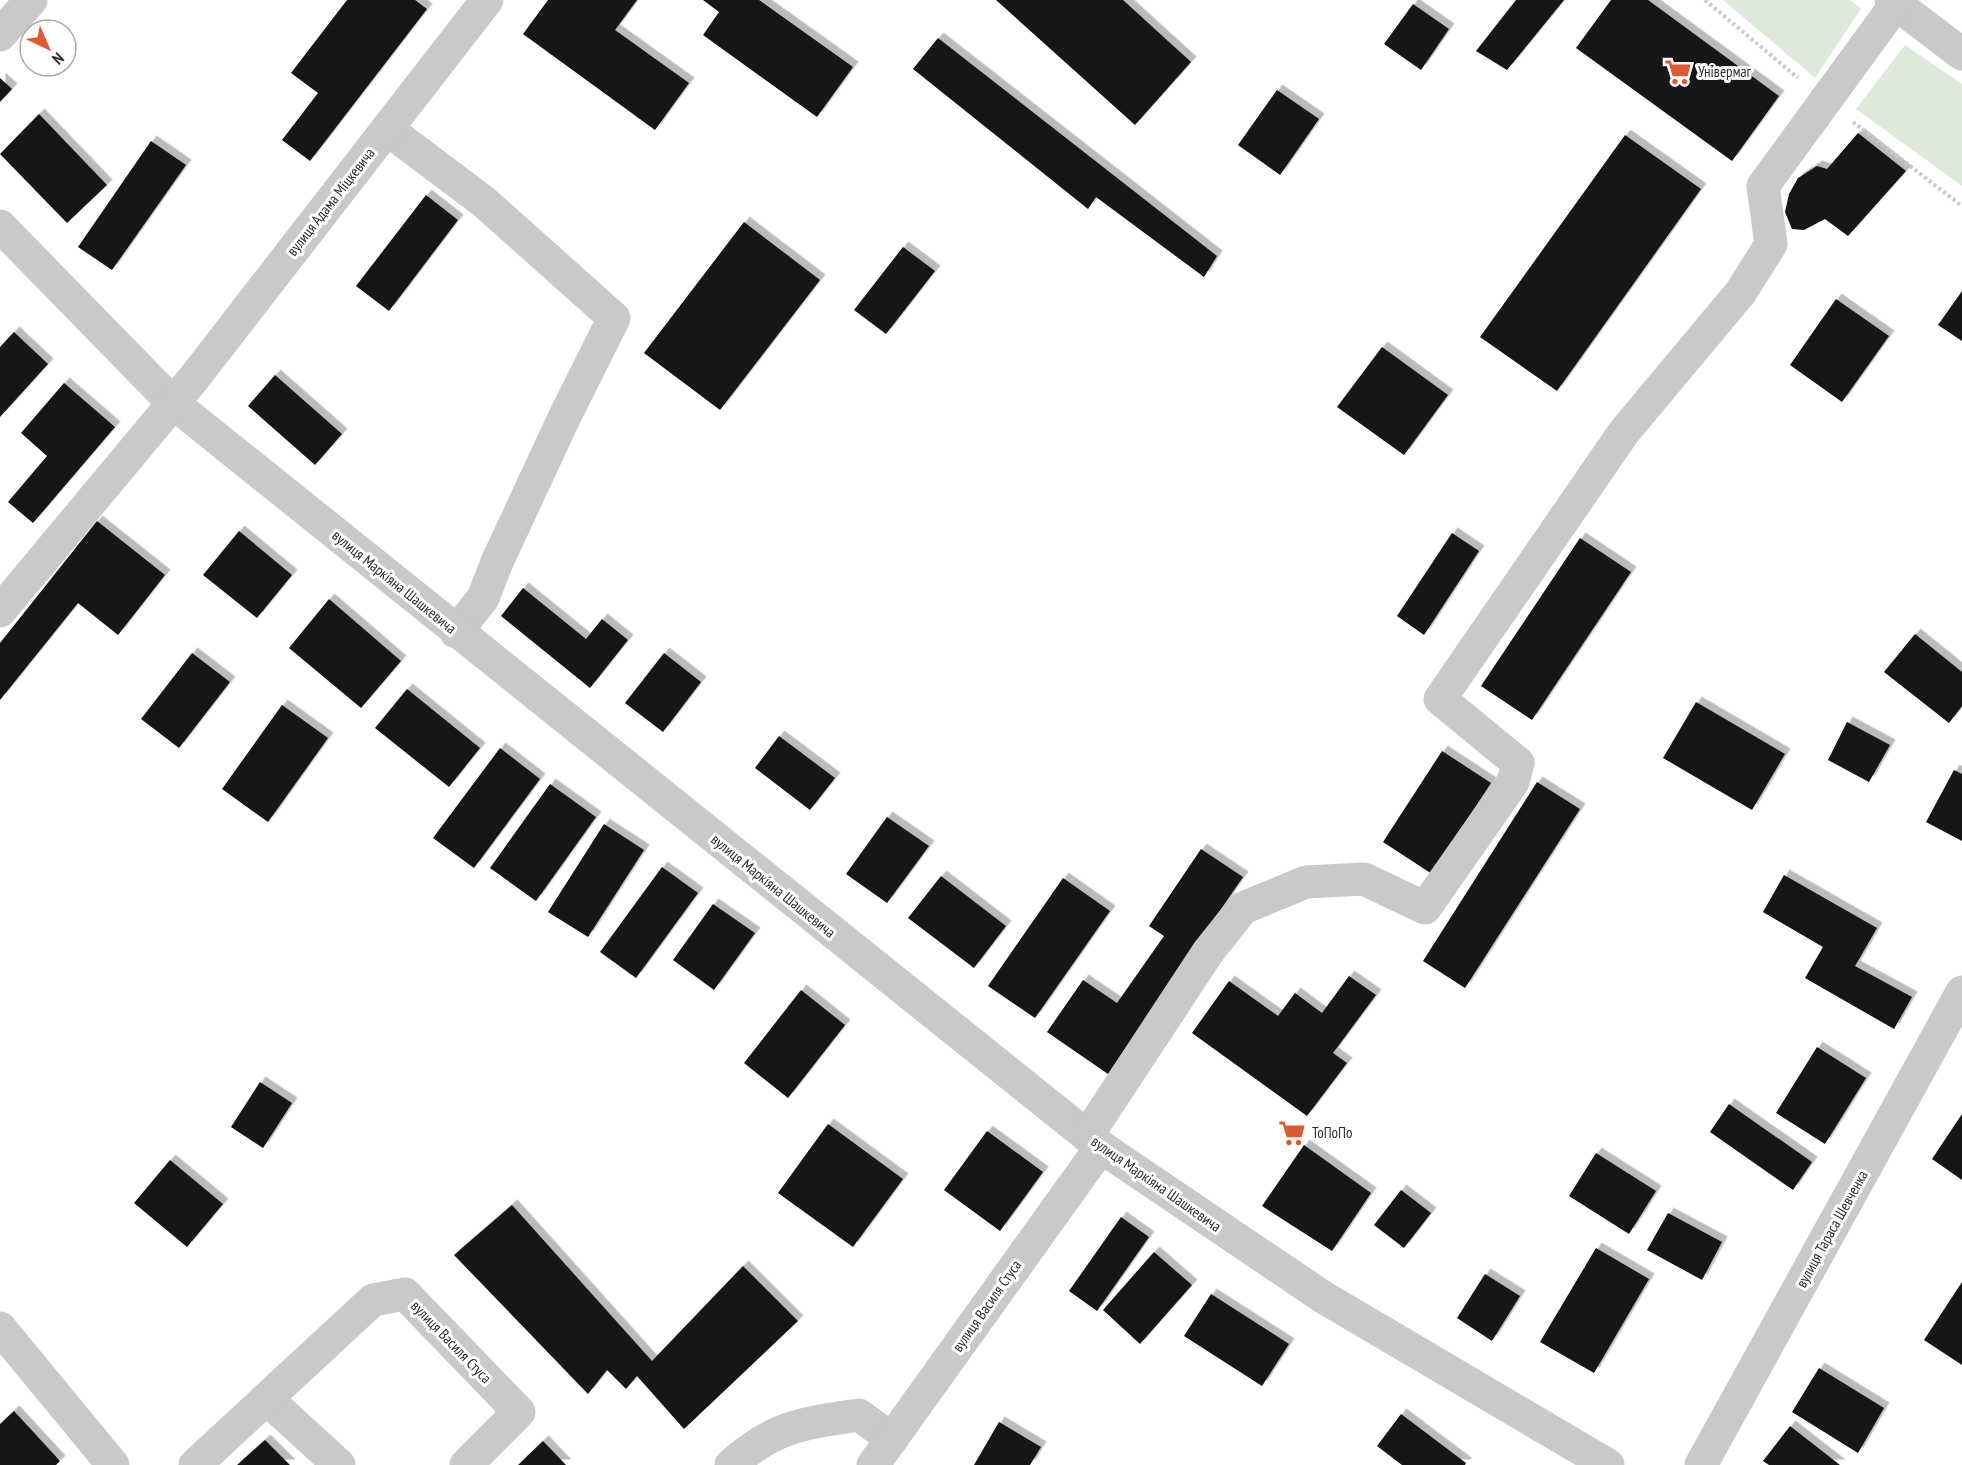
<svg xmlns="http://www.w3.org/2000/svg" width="1962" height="1465" viewBox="0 0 1962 1465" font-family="'PT Sans Narrow',sans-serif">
	<defs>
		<filter id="shadow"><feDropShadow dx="5.5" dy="-5.5" stdDeviation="0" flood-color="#0004"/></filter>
	</defs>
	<rect width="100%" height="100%" fill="#fff"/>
	<!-- green -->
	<g fill="#dde9d9">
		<polygon points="1723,0 1850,0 1861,9 1815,78"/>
		<polygon points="1905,45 1962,84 1962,186 1856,109"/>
	</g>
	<!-- building -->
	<g fill="#131313" filter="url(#shadow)">
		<polygon points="347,0 415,0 427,9 310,161 282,140 318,93 291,73"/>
		<polygon points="548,0 637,0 615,30 689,83 655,130 523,34"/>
		<polygon points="703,0 759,0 853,67 817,117 703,35 719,12"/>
		<polygon points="996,0 1123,0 1191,62 1135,125"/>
		<polygon points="1516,0 1564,0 1507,70 1476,51"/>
		<polygon points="1611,0 1648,0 1779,96 1732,161 1576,48"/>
		<polygon points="1413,4 1449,29 1421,70 1384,44"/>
		<polygon points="938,38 1217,256 1204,277 1096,197 1088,209 913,69"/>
		<polygon points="0,78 12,89 0,102"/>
		<polygon points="1277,90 1319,119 1280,175 1238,145"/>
		<polygon points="39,114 107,185 67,223 0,154"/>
		<polygon points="1858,133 1906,171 1848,236 1825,219 1804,230 1792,229 1785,212 1789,194 1798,178 1817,166 1827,169"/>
		<polygon points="1625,135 1701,189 1557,391 1480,337"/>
		<polygon points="151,141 186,165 112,270 78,247"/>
		<polygon points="426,195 458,220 389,311 356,286"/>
		<polygon points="744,222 820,280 720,410 644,353"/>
		<polygon points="903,247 935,271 886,334 854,310"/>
		<polygon points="1962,291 1962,341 1938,325"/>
		<polygon points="1836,299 1889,336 1842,402 1790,365"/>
		<polygon points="14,332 48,364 0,417 0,347"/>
		<polygon points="1382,347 1448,395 1404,455 1337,407"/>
		<polygon points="275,375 342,434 315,465 248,406"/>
		<polygon points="64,383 115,427 33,523 8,502 47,456 21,433"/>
		<polygon points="97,521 165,575 118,635 78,603 0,700 0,643"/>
		<polygon points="239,531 292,575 257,618 203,575"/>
		<polygon points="1452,533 1479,551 1424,635 1397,616"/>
		<polygon points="1580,538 1631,572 1532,720 1481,686"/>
		<polygon points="523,588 586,639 602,619 628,640 590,688 501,616"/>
		<polygon points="329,599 401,661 361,708 289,648"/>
		<polygon points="1915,634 1962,672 1962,706 1949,723 1884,672"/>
		<polygon points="192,653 230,682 179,748 141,719"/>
		<polygon points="664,653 701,682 663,732 625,703"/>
		<polygon points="407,689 480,748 449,787 375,728"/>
		<polygon points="1696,702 1785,754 1752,810 1663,758"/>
		<polygon points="282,705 328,738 268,822 222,789"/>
		<polygon points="1847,722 1890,745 1869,782 1828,760"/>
		<polygon points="779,736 835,778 810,810 755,768"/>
		<polygon points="500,748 540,779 474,868 433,838"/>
		<polygon points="1442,751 1491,783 1432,874 1383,842"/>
		<polygon points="1954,770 1962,774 1962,841 1926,822"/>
		<polygon points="1537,782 1580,809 1465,988 1423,961"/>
		<polygon points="550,784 596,817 536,901 490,868"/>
		<polygon points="887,817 929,846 887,903 846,874"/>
		<polygon points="604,824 644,850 588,937 548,912"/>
		<polygon points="1201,849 1243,877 1108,1074 1047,1032 1083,980 1117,1003 1164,936 1149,926"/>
		<polygon points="662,867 698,893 636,978 600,952"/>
		<polygon points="1784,875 1877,928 1855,966 1912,997 1894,1029 1805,978 1823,947 1763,912"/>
		<polygon points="941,876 1006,926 974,968 908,918"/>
		<polygon points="1063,878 1110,911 1035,1018 988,986"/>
		<polygon points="713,904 755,933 714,990 673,960"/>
		<polygon points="1349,976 1376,995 1333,1053 1347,1063 1307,1116 1192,1033 1229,981 1278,1016 1295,993 1322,1013"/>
		<polygon points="801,990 845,1025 788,1098 744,1063"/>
		<polygon points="1817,1047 1866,1078 1825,1144 1776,1113"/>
		<polygon points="260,1082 292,1103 263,1148 231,1127"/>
		<polygon points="1729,1104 1812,1162 1793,1190 1710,1132"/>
		<polygon points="1962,1114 1962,1180 1932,1159"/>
		<polygon points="828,1124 903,1179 853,1247 778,1193"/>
		<polygon points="987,1131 1043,1172 1000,1231 944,1190"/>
		<polygon points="1304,1145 1371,1193 1332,1251 1262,1206"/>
		<polygon points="1596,1153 1656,1191 1629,1234 1569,1196"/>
		<polygon points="170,1160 223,1204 187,1247 134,1203"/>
		<polygon points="1401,1190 1431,1213 1404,1248 1374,1225"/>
		<polygon points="512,1205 652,1361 743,1266 798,1321 684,1429 637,1376 626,1389 607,1370 588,1394 454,1255"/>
		<polygon points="1668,1213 1722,1242 1702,1280 1647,1250"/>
		<polygon points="1121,1217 1149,1237 1097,1311 1069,1291"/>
		<polygon points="1596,1248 1649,1279 1594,1373 1540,1342"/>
		<polygon points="1154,1252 1192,1285 1140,1344 1103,1310"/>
		<polygon points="1485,1274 1520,1296 1492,1341 1457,1318"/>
		<polygon points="1962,1282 1962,1365 1924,1340"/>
		<polygon points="1211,1294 1289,1344 1262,1386 1184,1336"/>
		<polygon points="1819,1368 1884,1408 1858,1453 1792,1412"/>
		<polygon points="14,1411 60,1461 56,1465 0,1465 0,1424"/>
		<polygon points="1401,1414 1466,1463 1465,1465 1402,1465 1377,1446"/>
		<polygon points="999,1422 1041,1447 1030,1465 974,1465"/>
		<polygon points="1790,1426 1840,1465 1769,1465 1763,1461"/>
		<polygon points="265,1440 290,1465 237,1465"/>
		<polygon points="543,1441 566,1465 518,1465"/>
	</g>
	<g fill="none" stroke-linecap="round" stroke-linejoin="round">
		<!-- path -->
		<g stroke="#c9c9c9" stroke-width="4" stroke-dasharray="3 3" stroke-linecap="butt">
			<polyline points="1705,0 1798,78"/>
			<polyline points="1853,122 1962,206"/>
		</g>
		<!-- minor -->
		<g stroke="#c9c9c9" stroke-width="33">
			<polyline points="1891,0 1962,54"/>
			<polyline points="0,35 31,0"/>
			<polyline points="387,129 484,202 614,318 564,418 497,562 483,598 456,632"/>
			<polyline points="0,226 173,403 1101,1147 1323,1297 1608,1465"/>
			<polyline points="0,611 194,378 487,0"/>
			<polyline points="1087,1136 1208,952 1243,908 1306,882 1364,879 1425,908 1513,782 1518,763 1440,699 1624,432 1741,292 1771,244 1763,186 1896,4"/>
			<polyline points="0,1328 113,1465"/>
			<polyline points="268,1400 339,1465"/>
			<polyline points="195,1465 373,1300 405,1294 519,1412 466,1465"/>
			<path d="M731,1465C774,1426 804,1423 859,1415L892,1439"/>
			<polyline points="873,1465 1101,1147"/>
			<polyline points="1701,1465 1962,992"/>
		</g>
	</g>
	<!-- icons -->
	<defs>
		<symbol id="supermarket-bare" viewBox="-9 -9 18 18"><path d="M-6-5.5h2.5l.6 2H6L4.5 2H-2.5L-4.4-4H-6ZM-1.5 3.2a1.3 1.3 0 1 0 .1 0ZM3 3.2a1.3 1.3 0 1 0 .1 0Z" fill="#df5931" stroke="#fff" stroke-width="2.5" paint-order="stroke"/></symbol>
	</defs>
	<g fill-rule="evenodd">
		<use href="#supermarket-bare" x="1659" y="53" width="38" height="38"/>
		<use href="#supermarket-bare" x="1273" y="1114" width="38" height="38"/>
	</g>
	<g text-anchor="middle" stroke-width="6" stroke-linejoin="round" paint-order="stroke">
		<!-- poi labels -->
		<g font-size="15" fill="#2c2c2c" stroke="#fff" text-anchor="start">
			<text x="1698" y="77">Універмаг</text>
			<text x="1312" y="1138">ТоПоПо</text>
		</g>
		<!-- street labels -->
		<g font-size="15" fill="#2c2c2c" stroke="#fff">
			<text transform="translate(331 202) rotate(-52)" y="5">вулиця Адама Міцкевича</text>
			<text transform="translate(394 582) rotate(39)" y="5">вулиця Маркіяна Шашкевича</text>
			<text transform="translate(773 886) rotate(39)" y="5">вулиця Маркіяна Шашкевича</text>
			<text transform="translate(1156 1184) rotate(35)" y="5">вулиця Маркіяна Шашкевича</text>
			<text transform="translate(1832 1229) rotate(-61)" y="5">вулиця Тараса Шевченка</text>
			<text transform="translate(987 1306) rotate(-55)" y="5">вулиця Василя Стуса</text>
			<text transform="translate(451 1342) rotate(46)" y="5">вулиця Василя Стуса</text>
		</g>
	</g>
	<!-- north arrow -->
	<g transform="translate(48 48) rotate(136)"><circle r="28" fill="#ffffff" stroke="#ababab" stroke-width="1.5"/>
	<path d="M0-4.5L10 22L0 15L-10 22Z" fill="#df5931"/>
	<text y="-9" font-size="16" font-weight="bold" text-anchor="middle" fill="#2c2c2c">N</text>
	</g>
</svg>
